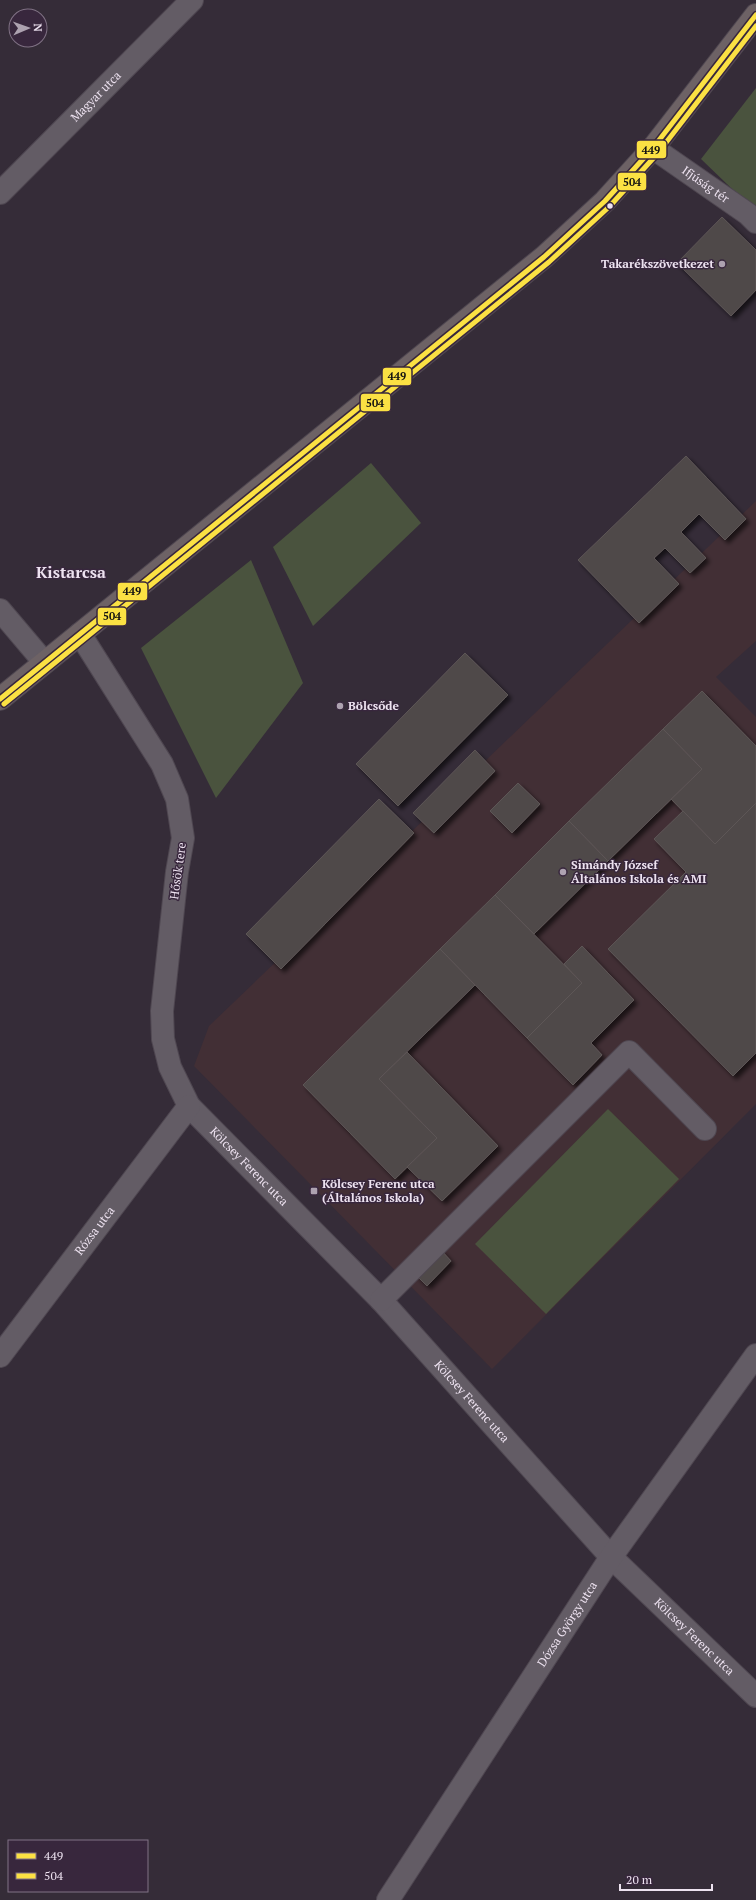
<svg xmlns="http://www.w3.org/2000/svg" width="756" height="1900" viewBox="0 0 756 1900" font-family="'PT Serif',serif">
	<defs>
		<filter id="shadow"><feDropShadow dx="3.5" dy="3.5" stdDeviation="2" flood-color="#0009"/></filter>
	</defs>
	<rect width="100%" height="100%" fill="#352c38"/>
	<!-- education -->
	<polygon fill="#422f35" points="756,501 756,641 716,677 756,717 756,1104 492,1369 194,1066 209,1026"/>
	<!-- green -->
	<g fill="#4a533e">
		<polygon points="756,88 756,212 701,159"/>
		<polygon points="371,463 421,523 313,626 273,547"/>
		<polygon points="251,560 303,683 216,798 141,648"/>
		<polygon points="608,1109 679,1179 546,1314 475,1244"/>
	</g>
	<!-- building -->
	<g fill="#50484a" stroke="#5d5656" filter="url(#shadow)">
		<polygon points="722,217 756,250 756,290 731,316 677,263"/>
		<polygon points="686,456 746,519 725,540 699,514 681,532 706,558 690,573 665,548 654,558 679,584 639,623 578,560"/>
		<polygon points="465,653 508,695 398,806 356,764"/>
		<polygon points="702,691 756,746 756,803 715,844 671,799 702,769 663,729"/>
		<polygon points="663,729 702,769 608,861 569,821"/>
		<polygon points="475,750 495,771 434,833 413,813"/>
		<polygon points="518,783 540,804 512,833 490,811"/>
		<polygon points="379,799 414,833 281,969 246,934"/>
		<polygon points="756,803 756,1053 733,1076 608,949 686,872 654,839 683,811 715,844"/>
		<polygon points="569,821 608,861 534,934 495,895"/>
		<polygon points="495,895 582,983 527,1038 440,949"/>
		<polygon points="582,946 634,1000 591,1043 602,1055 573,1085 527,1038 582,983 564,964"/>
		<polygon points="440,949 475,985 379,1079 437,1138 395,1179 303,1085"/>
		<polygon points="407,1052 498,1146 442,1201 407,1167 437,1138 379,1079"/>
		<polygon points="441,1250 451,1261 427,1286 416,1275"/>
	</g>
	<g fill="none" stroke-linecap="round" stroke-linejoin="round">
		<defs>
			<g id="minor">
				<path id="s1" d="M653,148L748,214L756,222"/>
				<path id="s2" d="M0,193L192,0"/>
				<polyline points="0,610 44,662"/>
				<path id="s3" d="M80,634L162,764L177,799L183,838L177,872L162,1011L163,1039L170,1067L189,1106L381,1300L611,1557L756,1696"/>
				<polyline points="381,1300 629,1052 705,1129"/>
				<path id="s4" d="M0,1356L189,1106"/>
				<path id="s5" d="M388,1900L611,1557L756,1355"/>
			</g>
			<polyline id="major" points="0,699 544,257 605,201 653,148 756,15"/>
		</defs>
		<!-- minor casing -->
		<use href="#minor" stroke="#4f4751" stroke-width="24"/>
		<!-- major casing -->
		<use href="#major" stroke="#4f4751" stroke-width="24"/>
		<!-- minor -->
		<use href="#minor" stroke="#635c65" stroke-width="22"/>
		<!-- major -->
		<use href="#major" stroke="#6d6265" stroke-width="22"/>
		<defs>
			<polyline id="bus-1" points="0,699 544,257 605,201 653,148 756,15"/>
			<polyline id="bus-2" points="4,704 549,262 610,206 658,153 756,26"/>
		</defs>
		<!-- bus-1 casing -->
		<use href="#bus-1" stroke="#38273d" stroke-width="8"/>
		<!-- bus-2 casing -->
		<use href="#bus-2" stroke="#38273d" stroke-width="8"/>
		<!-- bus-1 -->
		<use href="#bus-1" stroke="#fbe143" stroke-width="5"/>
		<!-- bus-2 -->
		<use href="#bus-2" stroke="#fbe143" stroke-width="5"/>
	</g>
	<!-- markers -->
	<circle fill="#ede2f0" stroke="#38273d" stroke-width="1.5" cx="610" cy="206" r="3.5"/>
	<g fill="#ada2b0" stroke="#38273d" stroke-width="1.5">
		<circle cx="722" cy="264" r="4"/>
		<circle cx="340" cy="706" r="4"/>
		<circle cx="563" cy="872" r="4"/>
		<rect x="310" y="1187" width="8" height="8" rx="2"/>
	</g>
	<g text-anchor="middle" stroke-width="3" stroke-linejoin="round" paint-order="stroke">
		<!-- street labels -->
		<g font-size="12" fill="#ede2f0" stroke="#38273d">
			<text dy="4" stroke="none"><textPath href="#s2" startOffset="136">Magyar utca</textPath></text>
			<text dy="4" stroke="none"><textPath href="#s1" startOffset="64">Ifjúság tér</textPath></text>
			<text transform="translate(178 871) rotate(-82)" y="4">Hősök tere</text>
			<text dy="4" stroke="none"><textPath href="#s3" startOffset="591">Kölcsey Ferenc utca</textPath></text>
			<text dy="4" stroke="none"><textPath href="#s4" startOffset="157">Rózsa utca</textPath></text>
			<text dy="4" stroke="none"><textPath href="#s3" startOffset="915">Kölcsey Ferenc utca</textPath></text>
			<text dy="4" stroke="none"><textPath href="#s5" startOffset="329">Dózsa György utca</textPath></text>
			<text dy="4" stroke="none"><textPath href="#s3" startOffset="1239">Kölcsey Ferenc utca</textPath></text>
		</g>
		<!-- poi labels -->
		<g font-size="12" font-weight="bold" fill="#ede2f0" stroke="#38273d" text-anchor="start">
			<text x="714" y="268" text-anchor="end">Takarékszövetkezet</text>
			<text x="348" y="710">Bölcsőde</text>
			<text x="571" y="869">Simándy József<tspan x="571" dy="14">Általános Iskola és AMI</tspan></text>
			<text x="322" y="1188">Kölcsey Ferenc utca<tspan x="322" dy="14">(Általános Iskola)</tspan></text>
		</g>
		<!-- district labels -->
		<g font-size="16" font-weight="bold" fill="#ede2f0" stroke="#38273d">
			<text x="71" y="578">Kistarcsa</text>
		</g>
	</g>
	<g stroke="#38273d" stroke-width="1.5">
		<rect x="636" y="140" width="31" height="19" rx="4" fill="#fbe143"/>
		<rect x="617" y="172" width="30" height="19" rx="4" fill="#fbe143"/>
		<rect x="382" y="367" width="30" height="19" rx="4" fill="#fbe143"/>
		<rect x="360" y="393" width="31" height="19" rx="4" fill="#fbe143"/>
		<rect x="117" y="582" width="31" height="19" rx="4" fill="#fbe143"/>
		<rect x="97" y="607" width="30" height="19" rx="4" fill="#fbe143"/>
	</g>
	<g font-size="11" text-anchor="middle" font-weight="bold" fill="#111">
		<text x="651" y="154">449</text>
		<text x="632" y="186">504</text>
		<text x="397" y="380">449</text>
		<text x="375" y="407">504</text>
		<text x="132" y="595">449</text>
		<text x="112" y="620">504</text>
	</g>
	<!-- legend -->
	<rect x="8" y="1840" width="140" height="52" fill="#38273d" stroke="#807285"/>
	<rect x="16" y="1853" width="20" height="6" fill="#fbe143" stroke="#807285"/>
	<text x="44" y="1860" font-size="12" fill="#ede2f0">449</text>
	<rect x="16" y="1873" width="20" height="6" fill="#fbe143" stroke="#807285"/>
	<text x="44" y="1880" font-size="12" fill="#ede2f0">504</text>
	<!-- north arrow -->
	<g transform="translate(28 28) rotate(88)"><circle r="19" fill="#38273d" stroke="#807285"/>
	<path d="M0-3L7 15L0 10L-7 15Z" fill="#ada2b0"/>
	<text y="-6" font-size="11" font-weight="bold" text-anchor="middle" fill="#ede2f0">N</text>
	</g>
	<!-- scale -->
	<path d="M620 1884v6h92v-6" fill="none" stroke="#ede2f0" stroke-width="2"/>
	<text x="626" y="1884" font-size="12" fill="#ede2f0" stroke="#38273d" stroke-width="3" paint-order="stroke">20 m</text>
</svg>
